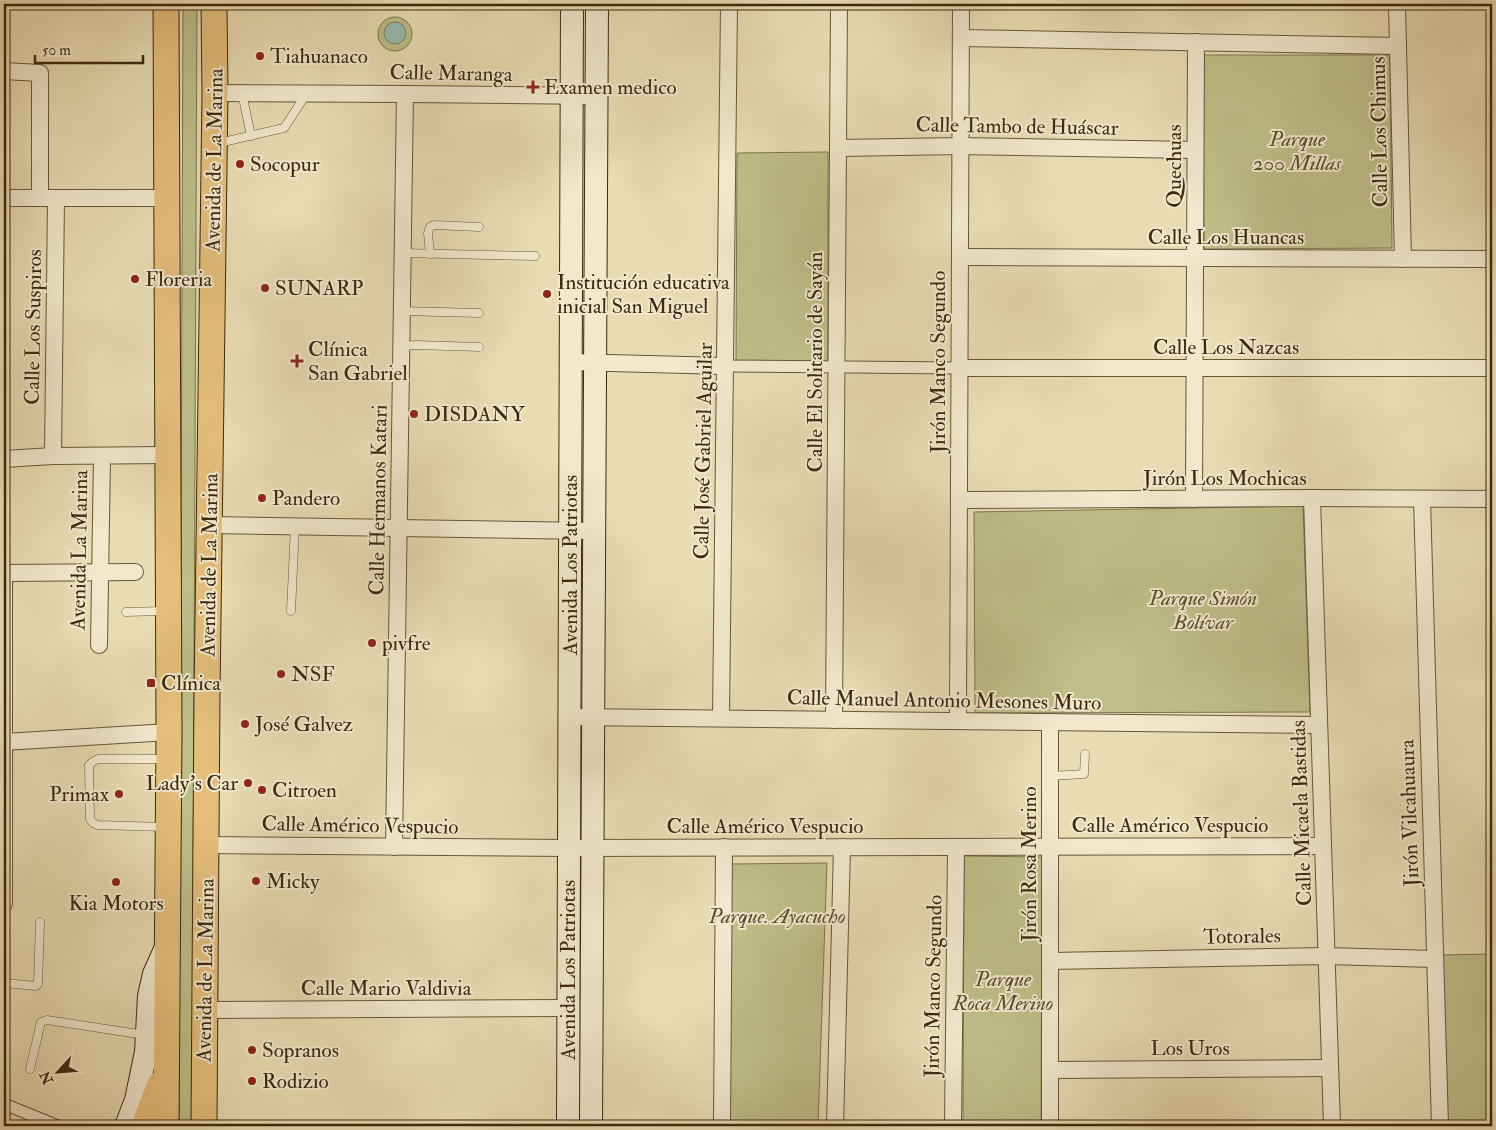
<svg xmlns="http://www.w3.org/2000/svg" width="1496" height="1130" viewBox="0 0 1496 1130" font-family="'IM FELL Double Pica',serif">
	<rect width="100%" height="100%" fill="#e9dcb3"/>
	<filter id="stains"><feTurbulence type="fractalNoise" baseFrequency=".004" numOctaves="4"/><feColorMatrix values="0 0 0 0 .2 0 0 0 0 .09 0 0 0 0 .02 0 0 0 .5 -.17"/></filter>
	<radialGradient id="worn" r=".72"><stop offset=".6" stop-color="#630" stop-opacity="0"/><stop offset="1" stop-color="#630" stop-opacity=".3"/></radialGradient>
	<!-- green -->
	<g fill="#bebe88" stroke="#7e744c">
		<polygon points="183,4 197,4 192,1126 179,1126"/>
		<circle cx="395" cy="34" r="17"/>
		<polygon points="1203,55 1390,55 1392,248 1204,249"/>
		<polygon points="828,152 828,363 736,362 737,153"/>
		<polygon points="1303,506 1310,712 975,713 974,512"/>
		<polygon points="964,856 1042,857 1041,1126 963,1126"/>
		<polygon points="827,863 818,1126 726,1126 731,864"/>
		<polygon points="1492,954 1492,1126 1446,1126 1441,955"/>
	</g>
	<!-- water -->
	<circle fill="#97bbb0" stroke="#738170" cx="395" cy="33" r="11"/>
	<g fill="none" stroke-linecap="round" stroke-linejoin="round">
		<defs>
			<g id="service">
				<polyline points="242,93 251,136"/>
				<polyline points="219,143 284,128 307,93"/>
				<polyline points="402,253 535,256"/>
				<polyline points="430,254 428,233 430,227 434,225 479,227"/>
				<polyline points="402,311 479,313"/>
				<polyline points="402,346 416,345 479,347"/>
				<polyline points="291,611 295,526"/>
				<polyline points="126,612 164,611"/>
				<polyline points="1051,776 1084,774 1085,754"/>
				<polyline points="165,827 98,825 93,823 90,819 89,765 94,761 98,759 166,759"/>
				<polyline points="4,983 36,986 38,984 40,922"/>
				<polyline points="30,1069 41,1022 47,1020 145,1035"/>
			</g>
			<g id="pedestrian">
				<polyline points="725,366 959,368"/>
				<polyline points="4,1104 58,1126"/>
			</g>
			<g id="minor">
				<polyline points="1397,4 1403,259"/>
				<polyline points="961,38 1398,46"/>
				<polyline points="4,71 40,73 40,197"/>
				<polyline points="215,93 405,94 596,96"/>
				<polyline points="838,148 960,146 1195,150"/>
				<polyline points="4,198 167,198"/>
				<polyline points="960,257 1492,259"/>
				<polyline points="571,362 725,366"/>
				<polyline points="959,368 1492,368"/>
				<polyline points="53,456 56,198"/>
				<polyline points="4,459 53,456 168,455"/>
				<polyline points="1312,498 1332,1126"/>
				<polyline points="1194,499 1196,42"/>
				<polyline points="1422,499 1440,1126"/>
				<polyline points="959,500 1312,498 1492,499"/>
				<polyline points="209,525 594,531"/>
				<polyline points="99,645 102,456"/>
				<polyline points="569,717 1319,725"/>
				<polyline points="721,718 729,4"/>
				<polyline points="834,720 839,4"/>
				<polyline points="958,721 961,4"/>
				<polyline points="4,742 169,732"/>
				<polyline points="207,845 568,848 1323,846"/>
				<polyline points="394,847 405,94"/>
				<polyline points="4,904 4,573 135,572"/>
				<polyline points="1050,961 1326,956 1435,959"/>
				<polyline points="205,1010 568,1008"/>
				<polyline points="1050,1070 1330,1068"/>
				<polyline points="722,1126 724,847"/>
				<polyline points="835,1126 842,847"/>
				<polyline points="953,1126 956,847"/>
				<polyline points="1050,1126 1050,722"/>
			</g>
			<g id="secondary">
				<polyline points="126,1126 136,1100 146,1052 149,996 154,974 167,945"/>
				<polyline points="568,1126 572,4"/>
				<polyline points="591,1126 597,4"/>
			</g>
			<g id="primary">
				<polyline points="166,4 169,732 166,1126"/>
				<polyline points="144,1126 160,1084"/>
				<polyline points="204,1126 207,694 215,93 214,4"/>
			</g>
		</defs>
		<!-- service casing -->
		<use href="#service" stroke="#685639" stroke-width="9"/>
		<!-- pedestrian casing -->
		<use href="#pedestrian" stroke="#685639" stroke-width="13"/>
		<!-- minor casing -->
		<use href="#minor" stroke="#685639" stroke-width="18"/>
		<!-- secondary casing -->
		<use href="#secondary" stroke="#3d2910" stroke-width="24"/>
		<!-- primary casing -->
		<use href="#primary" stroke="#3d2910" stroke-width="27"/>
		<!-- service -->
		<use href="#service" stroke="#f1e8ce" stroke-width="8"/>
		<!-- pedestrian -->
		<use href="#pedestrian" stroke="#f1e8ce" stroke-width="11"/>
		<!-- minor -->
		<use href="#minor" stroke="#f1e8ce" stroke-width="16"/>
		<!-- secondary -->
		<use href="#secondary" stroke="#f1e8ce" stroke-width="22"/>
		<!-- primary -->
		<use href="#primary" stroke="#e4be7a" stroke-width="25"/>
	</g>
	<!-- markers -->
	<g fill="#8f2418" stroke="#f1e8ce" stroke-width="2">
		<circle cx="260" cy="56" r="5"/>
		<path d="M530.5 79.5h5v5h5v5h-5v5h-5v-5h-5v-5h5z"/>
		<circle cx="240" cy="164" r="5"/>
		<circle cx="135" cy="279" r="5"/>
		<circle cx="265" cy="288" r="5"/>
		<circle cx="547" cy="294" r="5"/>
		<path d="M294.5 353.5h5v5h5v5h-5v5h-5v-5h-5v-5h5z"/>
		<circle cx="414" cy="414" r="5"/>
		<circle cx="262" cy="498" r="5"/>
		<circle cx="372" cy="643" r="5"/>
		<circle cx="281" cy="674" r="5"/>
		<rect x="146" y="678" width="10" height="10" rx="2.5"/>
		<circle cx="245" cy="724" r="5"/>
		<circle cx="248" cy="783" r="5"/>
		<circle cx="262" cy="790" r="5"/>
		<circle cx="119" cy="794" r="5"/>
		<circle cx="256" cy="881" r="5"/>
		<circle cx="116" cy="882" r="5"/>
		<circle cx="252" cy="1050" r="5"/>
		<circle cx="252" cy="1081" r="5"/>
	</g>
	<g text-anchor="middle" stroke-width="4" stroke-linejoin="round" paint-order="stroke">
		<!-- poi labels -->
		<g font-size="21" fill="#3d2910" stroke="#f1e8ce" text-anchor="start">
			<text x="270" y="63">Tiahuanaco</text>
			<text x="544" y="94">Examen medico</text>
			<text x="250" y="171">Socopur</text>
			<text x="145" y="286">Floreria</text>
			<text x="557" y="289">Institución educativa<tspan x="557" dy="24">inicial San Miguel</tspan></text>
			<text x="275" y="295">SUNARP</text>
			<text x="308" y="356">Clínica<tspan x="308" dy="24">San Gabriel</tspan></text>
			<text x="424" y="421">DISDANY</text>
			<text x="272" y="505">Pandero</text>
			<text x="382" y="650">pivfre</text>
			<text x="291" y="681">NSF</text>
			<text x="161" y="690">Clínica</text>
			<text x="255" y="731">José Galvez</text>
			<text x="238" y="790" text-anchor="end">Lady's Car</text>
			<text x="272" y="797">Citroen</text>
			<text x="109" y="801" text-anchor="end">Primax</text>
			<text x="266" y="888">Micky</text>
			<text x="116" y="910" text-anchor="middle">Kia Motors</text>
			<text x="262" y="1057">Sopranos</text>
			<text x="262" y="1088">Rodizio</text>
		</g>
		<!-- street labels -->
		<g font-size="21" fill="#3d2910" stroke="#f1e8ce">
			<text transform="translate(451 73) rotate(1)" y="7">Calle Maranga</text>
			<text transform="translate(1017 126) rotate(1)" y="7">Calle Tambo de Huáscar</text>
			<text transform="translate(1379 132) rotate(-91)" y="7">Calle Los Chimus</text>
			<text transform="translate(214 160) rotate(-89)" y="7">Avenida de La Marina</text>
			<text transform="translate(1174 166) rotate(-90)" y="7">Quechuas</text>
			<text x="1226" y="244">Calle Los Huancas</text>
			<text transform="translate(33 327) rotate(-89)" y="7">Calle Los Suspiros</text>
			<text x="1226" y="354">Calle Los Nazcas</text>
			<text transform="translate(815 362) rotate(-90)" y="7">Calle El Solitario de Sayán</text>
			<text transform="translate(938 362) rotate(-90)" y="7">Jirón Manco Segundo</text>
			<text transform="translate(703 451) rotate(-89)" y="7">Calle José Gabriel Aguilar</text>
			<text x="1225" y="485">Jirón Los Mochicas</text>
			<text transform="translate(378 500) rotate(-89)" y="7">Calle Hermanos Katari</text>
			<text transform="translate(79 550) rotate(-89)" y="7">Avenida La Marina</text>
			<text transform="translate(209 565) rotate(-89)" y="7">Avenida de La Marina</text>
			<text transform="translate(570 565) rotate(-90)" y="7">Avenida Los Patriotas</text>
			<text transform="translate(944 700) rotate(1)" y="7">Calle Manuel Antonio Mesones Muro</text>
			<text transform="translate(1301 813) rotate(-92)" y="7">Calle Micaela Bastidas</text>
			<text transform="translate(1409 813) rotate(-92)" y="7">Jirón Vilcahuaura</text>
			<text transform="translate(360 825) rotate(1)" y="7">Calle Américo Vespucio</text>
			<text x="1170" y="832">Calle Américo Vespucio</text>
			<text x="765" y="833">Calle Américo Vespucio</text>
			<text transform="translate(1029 864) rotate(-90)" y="7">Jirón Rosa Merino</text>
			<text transform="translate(1242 936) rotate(-1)" y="7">Totorales</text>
			<text transform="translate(205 970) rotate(-89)" y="7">Avenida de La Marina</text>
			<text transform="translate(568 970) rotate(-90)" y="7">Avenida Los Patriotas</text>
			<text transform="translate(933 986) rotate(-89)" y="7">Jirón Manco Segundo</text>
			<text x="386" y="995">Calle Mario Valdivia</text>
			<text x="1190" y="1055">Los Uros</text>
		</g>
		<!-- park labels -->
		<g font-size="21" font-style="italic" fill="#5d4e2e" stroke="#f1e8ce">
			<text x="1297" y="146">Parque<tspan x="1297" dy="24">200 Millas</tspan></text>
			<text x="1203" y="605">Parque Simón<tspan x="1203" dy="24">Bolívar</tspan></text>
			<text x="777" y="923">Parque. Ayacucho</text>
			<text x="1003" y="986">Parque<tspan x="1003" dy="24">Roca Merino</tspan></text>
		</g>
	</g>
	<!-- margin -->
	<rect width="1496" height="1130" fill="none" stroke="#e9dcb3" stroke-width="20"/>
	<rect x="5" y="5" width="1486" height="1120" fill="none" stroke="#3d2910" stroke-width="2.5"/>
	<rect x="10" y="10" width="1476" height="1110" fill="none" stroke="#3d2910"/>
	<!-- north arrow -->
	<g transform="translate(58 1072) rotate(244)" stroke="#f1e8ce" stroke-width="4" paint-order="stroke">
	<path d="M0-4L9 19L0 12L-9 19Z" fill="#3d2910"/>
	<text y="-8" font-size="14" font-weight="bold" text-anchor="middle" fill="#3d2910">N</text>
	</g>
	<!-- scale -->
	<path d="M35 55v8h108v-8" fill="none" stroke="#3d2910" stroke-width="2.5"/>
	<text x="42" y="55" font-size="15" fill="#3d2910" stroke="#f1e8ce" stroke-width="4" paint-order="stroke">50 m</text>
	<rect width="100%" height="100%" filter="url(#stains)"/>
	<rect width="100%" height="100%" fill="url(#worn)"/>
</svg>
